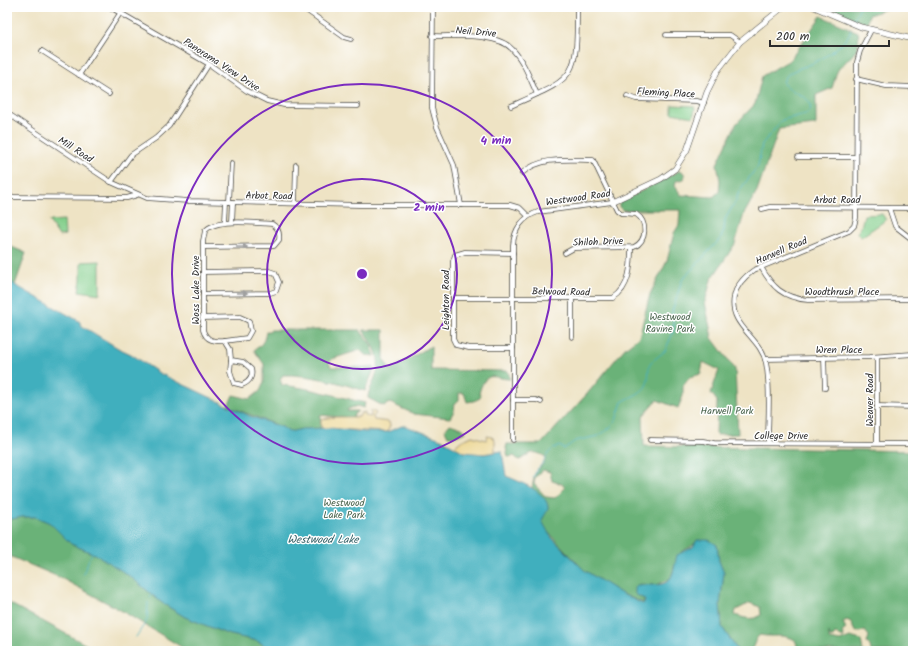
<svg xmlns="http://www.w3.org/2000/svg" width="920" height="658" viewBox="0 0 920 658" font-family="Kalam,sans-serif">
	<rect width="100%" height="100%" fill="#fff"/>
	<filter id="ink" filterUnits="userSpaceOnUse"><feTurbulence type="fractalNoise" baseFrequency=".025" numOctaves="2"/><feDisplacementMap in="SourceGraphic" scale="8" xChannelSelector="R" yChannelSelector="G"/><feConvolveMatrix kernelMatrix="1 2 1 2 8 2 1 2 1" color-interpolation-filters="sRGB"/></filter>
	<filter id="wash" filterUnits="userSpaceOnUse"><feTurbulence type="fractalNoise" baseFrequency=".012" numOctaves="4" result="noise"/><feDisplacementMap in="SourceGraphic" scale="16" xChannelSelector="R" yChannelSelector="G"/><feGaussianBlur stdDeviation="0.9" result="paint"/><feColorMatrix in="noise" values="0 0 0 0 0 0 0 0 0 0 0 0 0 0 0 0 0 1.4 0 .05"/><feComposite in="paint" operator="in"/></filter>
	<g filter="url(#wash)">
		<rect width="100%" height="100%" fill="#eee3c4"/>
		<!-- green -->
		<g fill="#84cf8c" stroke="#587d5c">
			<polygon points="672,105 694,106 695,109 693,117 672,113"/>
			<polygon points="882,214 886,220 861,237 857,233 861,227 864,215"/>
			<polygon points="64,220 65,235 59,236 49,221"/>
			<polygon points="100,261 100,294 79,291 81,280 81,262"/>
		</g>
		<!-- forest -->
		<g fill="#6bb278" stroke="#4b6e52" fill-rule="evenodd">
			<polygon points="829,7 891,7 869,15 867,22 860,22"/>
			<path d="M821,16L858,32C862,53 849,56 838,70C835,75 834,83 832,88L816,95V125L779,129L757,191L744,214L735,244L711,280L705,302L712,338L735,369L738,434L716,435L717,401L711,393L719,370L703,362L701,374L690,377L683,386V396L678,408L657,400L643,416L644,446L913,451V651H871L870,646L867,643L869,636L865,631L857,632L854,630L851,622L847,620L843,622L846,629L842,632L844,637L835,634L833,637H830L829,633V639L840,641L850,637L861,640L863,651H795L797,645L795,640C783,633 773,638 760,635C754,639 755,646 750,651H738L722,627L720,604L724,573L719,561L717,545L697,540C693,547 688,547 682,552C674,559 675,570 670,579L656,585L639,584V597L644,599V603L622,594L584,570L545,529C539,516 545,518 548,506L542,496L532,488C533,482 534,476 537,471C540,466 545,464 546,457C530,448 532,455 519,460L514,456L508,457L506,448L507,444H541L587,394L625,348L639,337L650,294L667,261L674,233L679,225L680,210H622L619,207V203L679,171H682L685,175L684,179L676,181L675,186L681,195L713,197L719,192L720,181L717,164L736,124L755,104L762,76L790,60ZM543,470L550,472L552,481L562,484L565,488L555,498L546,497L534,484L535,478ZM750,603L760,607L761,615C753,621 744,618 735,615L736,610Z"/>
			<polygon points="7,245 26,253 15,285 7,278"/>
			<path d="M271,330H360L371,345L375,356L365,355L360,350L332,359L329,363L331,367H375L365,391C342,383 307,374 283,375L280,379L282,385C310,388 337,396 365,403L364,408L357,406L348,409L347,411H358L354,414L353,418L320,415L321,428L302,429L289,432L282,427L228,406L233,395L250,399L260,391L264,382V364L254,350C262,345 264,342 266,332Z"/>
			<path d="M363,330H384V360L390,370L431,346V370L508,371L510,379C495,379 487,369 480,390C478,396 482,393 480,398L474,401L467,402L464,393H459V400L455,403L454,411L450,418L414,414L390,403L383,406L368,398C368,391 372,386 374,380C383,359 376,348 363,330Z"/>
			<polygon points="450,424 462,428 465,432 456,436 448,436 445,430"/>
			<polygon points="22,517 36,517 50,523 71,544 97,555 131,577 162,603 185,617 227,634 257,641 274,651 188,651 122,611 61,578 7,555 7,520"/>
			<polygon points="7,602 98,651 7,651"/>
		</g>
		<!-- sand -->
		<g fill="#eeda9e" stroke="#8c8264">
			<polygon points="371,410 376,413 373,417 374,420 389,422 390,426 387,432 321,428 321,419 336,417 359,417 361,413 365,412 365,416 371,417"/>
			<path d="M472,436L486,440L487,436L492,437L495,440V452C480,455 467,455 454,447L461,441Z"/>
		</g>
		<!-- water -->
		<path fill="#41afbe" stroke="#366d74" d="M7,278L15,285L79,321L82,326L118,348L131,354L159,373L250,416L282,427L289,432L302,429L331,428L364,432H387L402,426H406L441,439L464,452L484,454L502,451L506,476C518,481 548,492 548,508C548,512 543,516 542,521L551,537L584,570L622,594L643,604L645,602L644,599L635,594V587L637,585C648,584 667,589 672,575C675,568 675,562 677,555L693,547L697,540H709L717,545L719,561L724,573L720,604L722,627L738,651H274L257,641L227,634L185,617L162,603L131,577L97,555L71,544L50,523L36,517H22L7,520Z"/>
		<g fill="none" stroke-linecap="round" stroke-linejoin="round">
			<!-- stream -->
			<g stroke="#41afbe" stroke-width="1">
				<polyline points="854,19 860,7"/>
				<path d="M539,467C549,458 544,451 560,446L564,449L575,441L598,436L607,430L615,423L622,402C631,396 647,393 648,379C649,374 648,369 650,363L665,351L674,330L672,312L682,280L721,238L724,230L725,219L736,201L739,191L758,166L762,144L782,120L806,114L810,111C814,94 789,94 783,83C786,70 800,69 811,64C824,58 847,44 851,30"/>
				<polyline points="533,477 538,468"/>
				<polyline points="90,557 92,553"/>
				<polyline points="83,574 89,559"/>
				<polyline points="150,598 152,595"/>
				<polyline points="136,637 147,620 148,602"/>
			</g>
		</g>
	</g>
	<g filter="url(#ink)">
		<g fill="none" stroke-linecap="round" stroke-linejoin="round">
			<defs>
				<g id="minor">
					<polyline points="110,7 209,64 247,91 267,101 284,105 358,106"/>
					<polyline points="302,7 344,37 351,39"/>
					<polyline points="433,7 432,108 437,127 454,165 461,205"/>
					<polyline points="666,35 730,35 740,42"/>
					<path d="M432,36C453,37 497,32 512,49C524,61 530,79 537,94"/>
					<polyline points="42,51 109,94"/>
					<polyline points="79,75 121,12"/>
					<polyline points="856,79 886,86 912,87"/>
					<polyline points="627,96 636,99 697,101 704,103"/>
					<path d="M511,106C576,77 577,80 577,7"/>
					<polyline points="7,113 111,182 147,198 188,201 360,205 510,205 520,208 528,216"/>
					<polyline points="798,157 856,157"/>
					<path d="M522,173C542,156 568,160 593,160L617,210L621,213L636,214C648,222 647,241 634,247L574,248L565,253"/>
					<polyline points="111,182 131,155 156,138 169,126 209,64"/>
					<polyline points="7,197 127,198 137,195"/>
					<polyline points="229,202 231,163"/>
					<polyline points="295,203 296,165"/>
					<polyline points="889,208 895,226 913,240"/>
					<polyline points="762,209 770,207 913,208"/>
					<polyline points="225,222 226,202"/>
					<polyline points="232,222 233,202"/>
					<path d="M203,247L274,246L279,240C280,233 279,228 272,224C256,223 215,218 205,231L203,241V330C206,341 215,342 225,341L230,349L231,360"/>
					<polyline points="513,253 465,252 455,255 453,261 453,339 456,345 469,348 513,348"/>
					<path d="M761,267C772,287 783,298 808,300L913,299"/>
					<polyline points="203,294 270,293 276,291 279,282 275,273 269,271 203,272"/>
					<path d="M453,298H613C630,288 631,265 631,248"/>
					<polyline points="202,318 240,317 249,321 251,331 247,338 225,341"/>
					<polyline points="572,337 572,299"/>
					<polyline points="824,357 825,388"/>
					<polyline points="877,357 877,443"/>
					<polyline points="765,359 870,357 913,354"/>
					<path d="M231,360L243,362L251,369C253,376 250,382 242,385L234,383L230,371Z"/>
					<polyline points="513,400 536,400 541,402"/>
					<polyline points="877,406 913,407"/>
					<path d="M513,440V245C514,229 523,217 538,212L612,202"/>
					<polyline points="650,440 703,441 714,443 913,444"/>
					<path d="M768,443C768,418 771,387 766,363C761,337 728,326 734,297C736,285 744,277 754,270L849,231L854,226L856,218L857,62L860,51L871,30"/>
				</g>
				<g id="tertiary">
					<polyline points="814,7 861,27 913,39"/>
					<polyline points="612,202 661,179 675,169 687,150 707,92 718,70 740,42 783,7"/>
				</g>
			</defs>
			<!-- minor casing -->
			<use href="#minor" stroke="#484742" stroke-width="5.5"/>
			<!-- tertiary casing -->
			<use href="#tertiary" stroke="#484742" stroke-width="6"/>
			<!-- minor -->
			<use href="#minor" stroke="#fff" stroke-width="4"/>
			<!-- tertiary -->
			<use href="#tertiary" stroke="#fff" stroke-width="5"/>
		</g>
		<!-- one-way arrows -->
		<defs><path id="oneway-solid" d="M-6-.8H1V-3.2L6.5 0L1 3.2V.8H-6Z"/></defs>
		<g fill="#a0a0a0">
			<use href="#oneway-solid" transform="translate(242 247)"/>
			<use href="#oneway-solid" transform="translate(242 293)"/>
		</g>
	</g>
	<!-- distance rings -->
	<g fill="none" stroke="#7b2cbf" stroke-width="2">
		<circle cx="362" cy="274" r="95"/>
		<circle cx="362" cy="274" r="190"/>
	</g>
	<g text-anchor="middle" stroke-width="3" stroke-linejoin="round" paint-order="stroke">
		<!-- street labels -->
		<g font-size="10" fill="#2b2b2b" stroke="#fff">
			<text transform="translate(476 31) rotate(5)" y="4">Neil Drive</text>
			<text transform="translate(222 64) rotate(33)" y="4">Panorama View Drive</text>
			<text transform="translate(666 92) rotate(3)" y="4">Fleming Place</text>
			<text transform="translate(76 149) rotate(33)" y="4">Mill Road</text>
			<text transform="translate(269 195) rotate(1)" y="4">Arbot Road</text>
			<text transform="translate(578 197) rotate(-8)" y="4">Westwood Road</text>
			<text x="837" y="203">Arbot Road</text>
			<text transform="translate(598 241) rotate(-2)" y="4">Shiloh Drive</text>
			<text transform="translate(781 250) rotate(-23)" y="4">Harwell Road</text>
			<text transform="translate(195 290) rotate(-90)" y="4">Woss Lake Drive</text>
			<text transform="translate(561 291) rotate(1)" y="4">Belwood Road</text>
			<text x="842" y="295">Woodthrush Place</text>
			<text transform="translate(445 300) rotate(-90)" y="4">Leighton Road</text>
			<text x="839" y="353">Wren Place</text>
			<text transform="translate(869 400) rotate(-90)" y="4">Weaver Road</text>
			<text x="781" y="439">College Drive</text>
		</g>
		<!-- park labels -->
		<g font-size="10" fill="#4a644d" stroke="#fff">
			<text x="670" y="320">Westwood<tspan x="670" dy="12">Ravine Park</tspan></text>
			<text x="727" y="414">Harwell Park</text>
			<text x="344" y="506">Westwood<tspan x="344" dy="12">Lake Park</tspan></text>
		</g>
		<!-- water labels -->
		<g font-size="11" font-style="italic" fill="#346066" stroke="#fff">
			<text x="323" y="543">Westwood Lake</text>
		</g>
	</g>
	<circle cx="362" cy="274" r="6" fill="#7b2cbf" stroke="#fff" stroke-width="2"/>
	<g font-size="12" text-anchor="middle" font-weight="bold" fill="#7b2cbf" stroke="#fff" stroke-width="3" stroke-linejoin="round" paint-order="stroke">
		<text x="496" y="144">4 min</text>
		<text x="429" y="211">2 min</text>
	</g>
	<!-- margin -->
	<rect width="920" height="658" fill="none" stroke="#fff" stroke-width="24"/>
	<!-- scale -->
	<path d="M770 40v6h119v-6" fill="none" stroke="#2b2b2b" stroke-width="2"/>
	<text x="776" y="40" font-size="12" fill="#2b2b2b" stroke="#ffffff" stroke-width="3" paint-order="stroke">200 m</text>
</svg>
